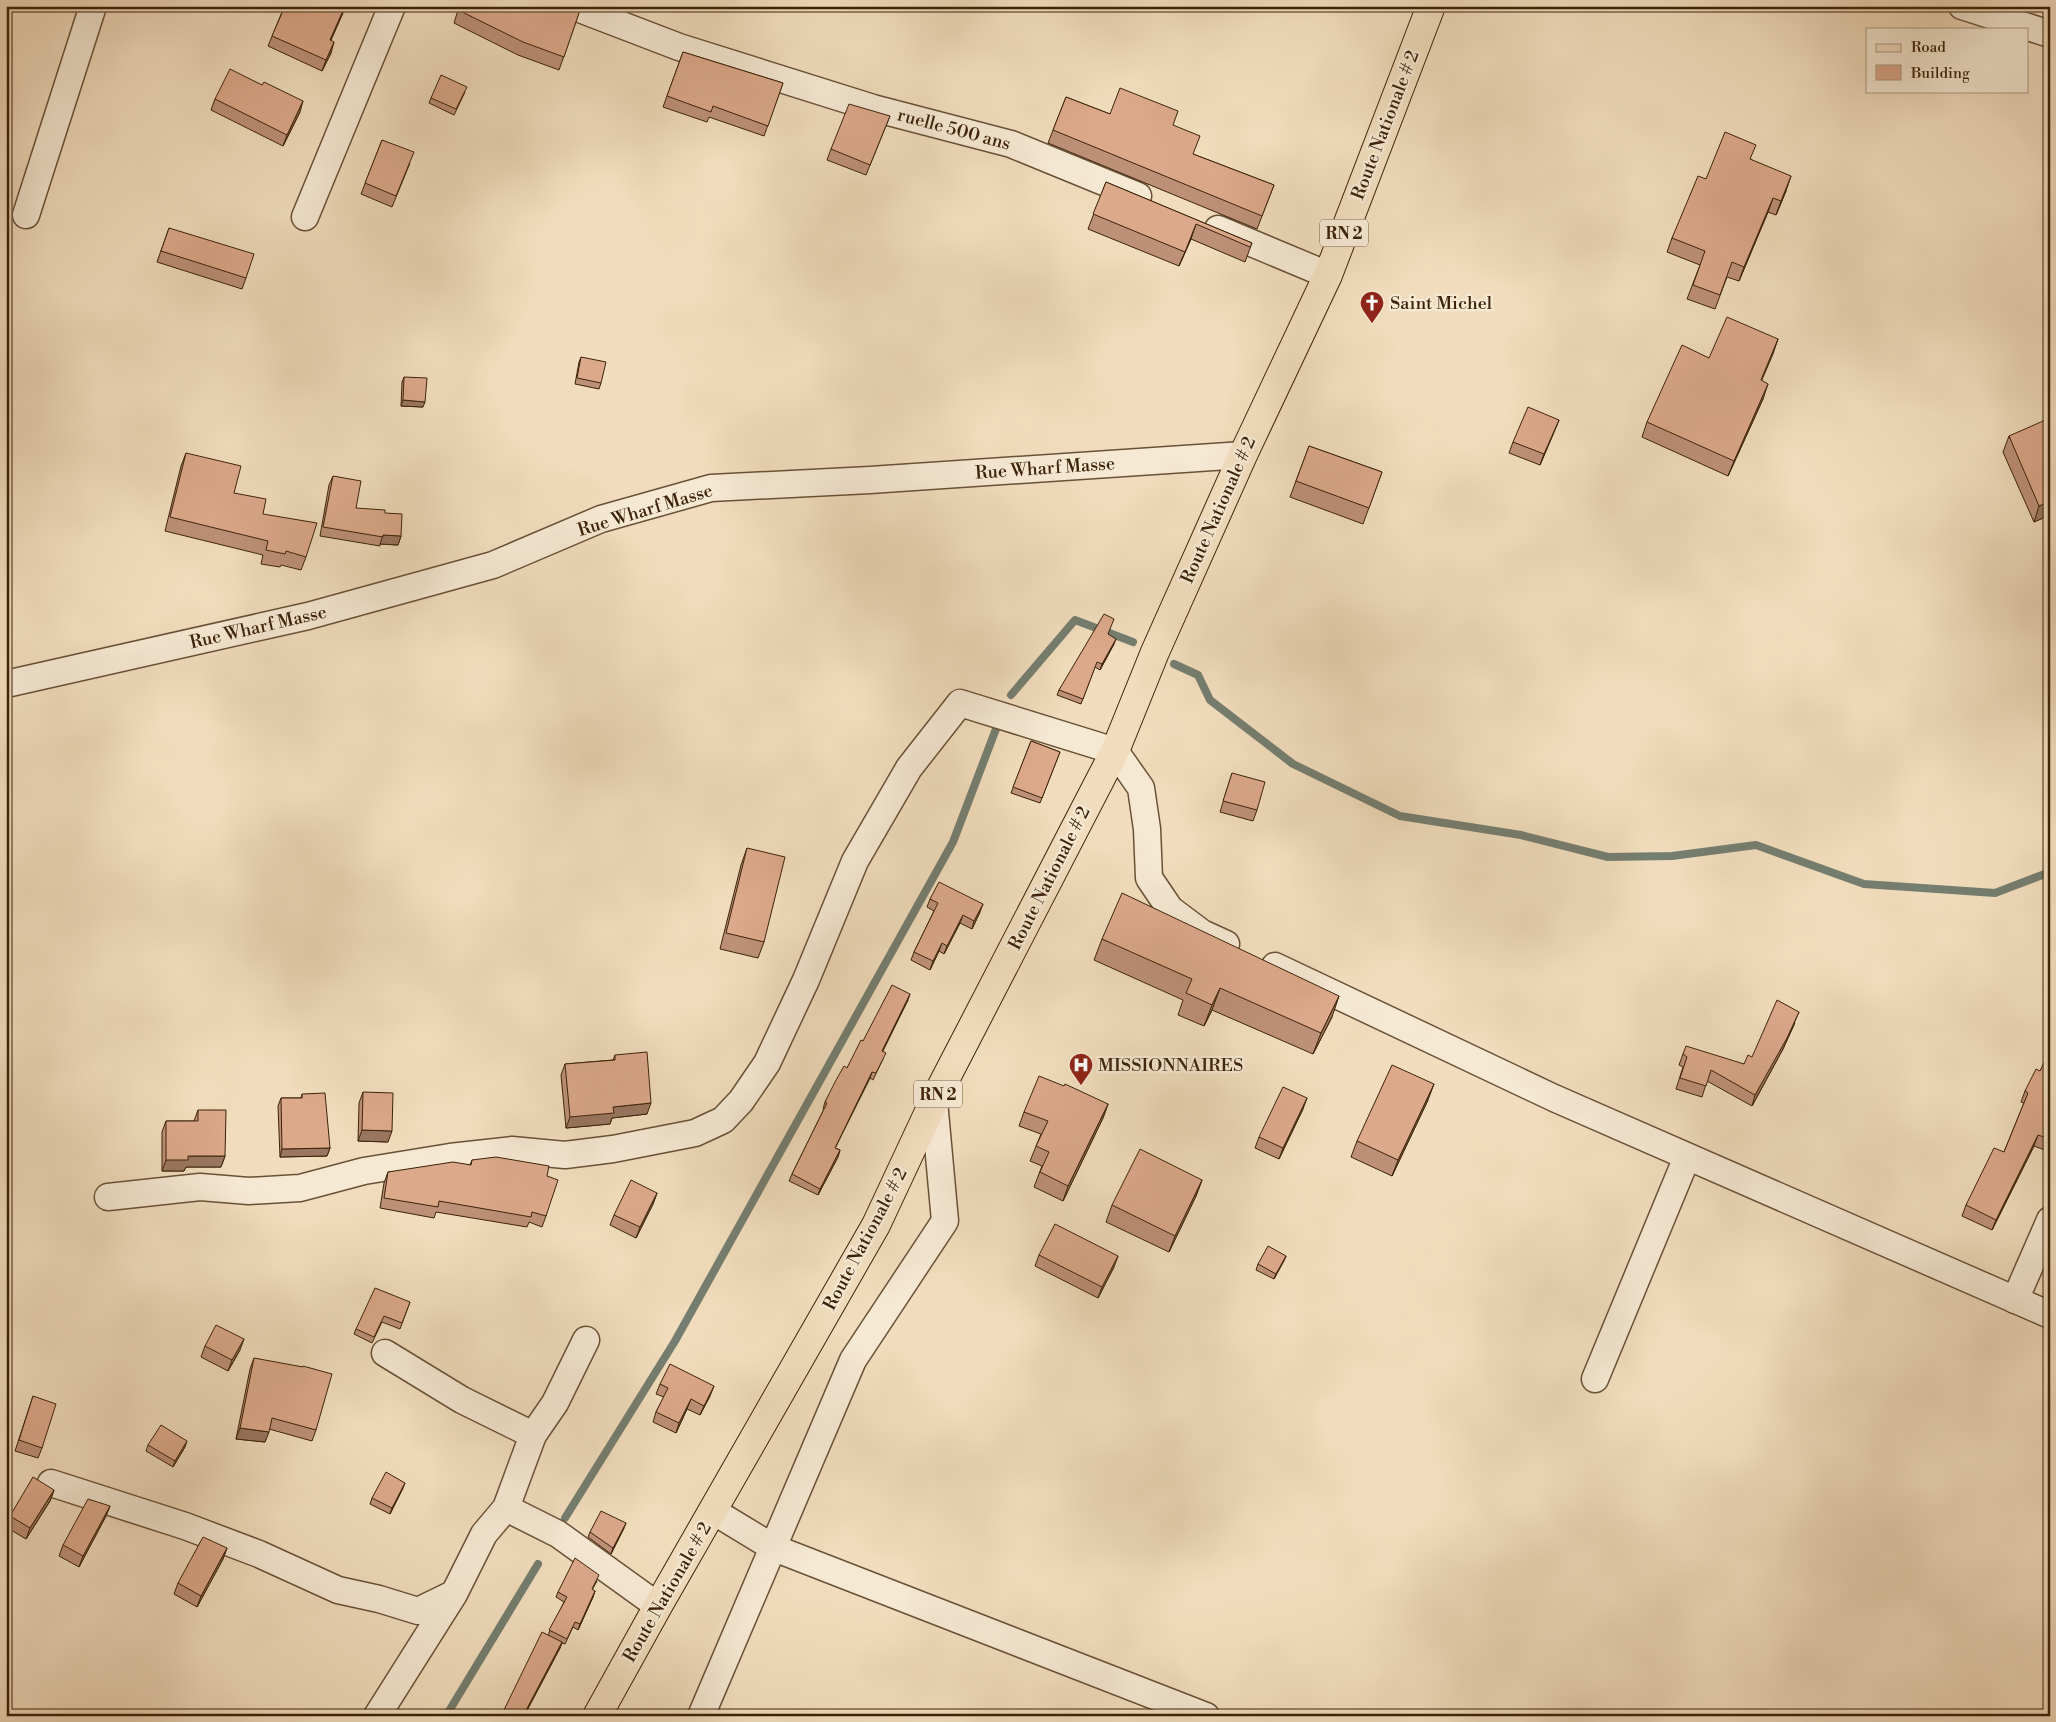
<svg xmlns="http://www.w3.org/2000/svg" width="2056" height="1722" viewBox="0 0 2056 1722" font-family="'Libre Bodoni',serif">
	<rect width="100%" height="100%" fill="#f1ddbd"/>
	<filter id="stains"><feTurbulence type="fractalNoise" baseFrequency=".004" numOctaves="4"/><feColorMatrix values="0 0 0 0 .2 0 0 0 0 .09 0 0 0 0 .02 0 0 0 .5 -.17"/></filter>
	<radialGradient id="worn" r=".72"><stop offset=".6" stop-color="#630" stop-opacity="0"/><stop offset="1" stop-color="#630" stop-opacity=".3"/></radialGradient>
	<g fill="none" stroke-linecap="round" stroke-linejoin="round">
		<!-- stream -->
		<g stroke="#757e70" stroke-width="8">
			<polyline points="1174,664 1198,675 1210,700 1293,764 1400,816 1521,835 1608,857 1672,856 1756,845 1864,884 1995,893 2050,872"/>
			<polyline points="1011,695 1075,620 1133,642"/>
			<polyline points="565,1518 675,1341 953,842 996,729"/>
			<polyline points="446,1716 538,1564"/>
		</g>
		<defs>
			<g id="street">
				<polyline points="572,6 679,47 873,108 1011,144 1138,196"/>
				<polyline points="1962,6 2050,34"/>
				<polyline points="26,215 93,6"/>
				<polyline points="305,217 392,6"/>
				<polyline points="1218,229 1328,275"/>
				<polyline points="6,684 308,616 493,565 601,519 711,488 870,480 1243,455"/>
				<polyline points="1275,966 1554,1098 2050,1315"/>
				<polyline points="108,1197 200,1187 249,1191 300,1188 364,1171 450,1157 512,1150 565,1155 613,1149 695,1133 723,1120 741,1101 767,1063 806,980 855,861 909,768 960,703 1115,751 1141,788 1147,829 1149,878 1170,909 1202,933 1226,944"/>
				<polyline points="2015,1300 2050,1220"/>
				<polyline points="385,1353 462,1400 533,1435"/>
				<polyline points="1595,1379 1687,1157"/>
				<polyline points="51,1483 185,1526 259,1554 338,1590 379,1599 418,1611 453,1594"/>
				<polyline points="506,1508 558,1534 658,1606"/>
				<polyline points="713,1511 774,1548 1206,1716"/>
				<polyline points="377,1716 454,1594 484,1534 506,1508 533,1435 555,1403 586,1340"/>
				<polyline points="701,1716 853,1360 945,1221 934,1101"/>
			</g>
			<polyline id="primary" points="597,1716 658,1606 876,1225 934,1101 1115,751 1155,652 1243,455 1328,275 1431,6"/>
		</defs>
		<!-- street casing -->
		<use href="#street" stroke="#695136" stroke-width="29"/>
		<!-- primary casing -->
		<use href="#primary" stroke="#3c2209" stroke-width="30"/>
		<!-- street -->
		<use href="#street" stroke="#f6e9d4" stroke-width="26"/>
		<!-- primary -->
		<use href="#primary" stroke="#f1ddbd" stroke-width="28"/>
	</g>
	<!-- wall -->
	<g fill="#bd9178" stroke="#3c2209">
		<polygon points="270,6 346,6 331,40 331,53 322,71 268,46 282,12"/>
		<polygon points="458,10 580,10 559,70 518,55 454,23"/>
		<polygon points="683,52 783,83 764,136 709,117 707,122 663,107"/>
		<polygon points="465,92 454,115 429,103 431,98"/>
		<polygon points="1066,97 1110,114 1173,125 1193,154 1274,185 1257,229 1048,143"/>
		<polygon points="215,99 300,112 283,146 211,110"/>
		<polygon points="890,116 866,175 827,160 831,149"/>
		<polygon points="382,140 410,163 392,207 361,194"/>
		<polygon points="1751,159 1786,191 1776,215 1768,212 1739,281 1727,277 1715,309 1687,299 1700,265 1667,252 1672,238 1706,179"/>
		<polygon points="1106,182 1252,243 1245,262 1191,239 1179,266 1088,229"/>
		<polygon points="169,228 246,278 242,289 157,262"/>
		<polygon points="1778,339 1761,381 1763,399 1728,476 1642,437 1647,422 1709,358"/>
		<polygon points="581,357 601,383 599,389 575,384 579,362"/>
		<polygon points="404,377 423,407 401,406 402,382"/>
		<polygon points="1559,420 1540,465 1509,453 1513,442"/>
		<polygon points="2009,436 2050,515 2034,522 2003,452"/>
		<polygon points="1309,446 1382,472 1363,524 1290,497"/>
		<polygon points="186,453 234,493 263,514 306,557 301,570 281,565 280,567 261,564 263,555 165,531 181,466"/>
		<polygon points="333,476 356,508 401,536 398,545 380,544 380,546 320,536 329,485"/>
		<polygon points="1108,634 1114,644 1100,670 1095,667 1081,704 1057,695 1059,690"/>
		<polygon points="1031,741 1060,752 1040,803 1011,793"/>
		<polygon points="1232,773 1257,810 1253,821 1220,812"/>
		<polygon points="747,848 764,942 758,958 720,949 741,865"/>
		<polygon points="930,899 980,912 972,929 960,923 944,954 939,951 930,970 911,960 914,952 934,911 927,907"/>
		<polygon points="1102,939 1332,1017 1313,1054 1212,1010 1204,1026 1178,1015 1183,1000 1094,960"/>
		<polygon points="908,1000 883,1051 883,1059 873,1080 870,1078 835,1148 840,1150 838,1157 818,1195 789,1181 792,1174 824,1109 823,1109 825,1102 847,1068 863,1041"/>
		<polygon points="1795,1023 1783,1049 1752,1106 1707,1081 1702,1097 1676,1089 1683,1067 1679,1065 1683,1054 1744,1064"/>
		<polygon points="615,1055 647,1114 612,1118 610,1124 566,1128 561,1075 565,1064 613,1060"/>
		<polygon points="2050,1057 2050,1152 2034,1146 1992,1230 1962,1216 1966,1205 2004,1152 2024,1103 2021,1102 2025,1091"/>
		<polygon points="363,1092 388,1142 358,1141 359,1103"/>
		<polygon points="302,1094 330,1148 327,1156 280,1157 278,1106 281,1098 301,1098"/>
		<polygon points="1428,1100 1392,1176 1351,1157 1357,1141"/>
		<polygon points="1108,1104 1103,1118 1063,1201 1034,1187 1042,1166 1030,1161 1041,1134 1019,1126 1024,1112"/>
		<polygon points="1303,1109 1279,1159 1255,1148 1259,1137"/>
		<polygon points="198,1110 225,1156 221,1167 186,1167 184,1171 162,1171 162,1132 166,1121 194,1121"/>
		<polygon points="472,1160 547,1176 546,1216 542,1227 529,1222 527,1227 436,1212 434,1218 380,1208 384,1183 388,1172 470,1165"/>
		<polygon points="1202,1180 1196,1196 1169,1252 1106,1222 1112,1205"/>
		<polygon points="657,1193 653,1204 636,1238 610,1225 614,1215"/>
		<polygon points="1039,1255 1114,1267 1098,1298 1035,1266"/>
		<polygon points="1286,1256 1274,1279 1256,1270 1258,1264"/>
		<polygon points="410,1302 400,1329 382,1322 372,1343 354,1334 356,1329"/>
		<polygon points="205,1346 240,1350 228,1371 201,1357"/>
		<polygon points="254,1358 316,1430 312,1441 269,1429 265,1442 236,1439 250,1369"/>
		<polygon points="660,1384 710,1396 700,1415 687,1409 676,1433 653,1422 656,1412 664,1397 656,1394"/>
		<polygon points="33,1396 42,1448 38,1458 15,1451"/>
		<polygon points="148,1445 185,1447 173,1467 146,1451"/>
		<polygon points="403,1488 390,1514 370,1504 372,1498"/>
		<polygon points="54,1490 50,1501 26,1539 6,1527 6,1525 10,1516"/>
		<polygon points="110,1506 106,1516 79,1567 59,1556 63,1545"/>
		<polygon points="624,1528 611,1554 588,1537 590,1532"/>
		<polygon points="227,1548 223,1559 197,1607 174,1594 178,1583"/>
		<polygon points="597,1581 592,1590 595,1591 593,1597 578,1630 573,1627 565,1644 562,1643 560,1648 524,1716 501,1716 548,1635 564,1602 556,1597 558,1592"/>
	</g>
	<!-- shaded-wall -->
	<g fill="#9a7661" stroke="#3c2209">
		<polygon points="345,6 346,6 326,51 330,40"/>
		<polygon points="334,42 331,53 322,71 326,60"/>
		<polygon points="303,101 300,112 283,146 287,135"/>
		<polygon points="1791,176 1786,191 1776,215 1781,201"/>
		<polygon points="1773,198 1768,212 1739,281 1744,267"/>
		<polygon points="1196,224 1191,239 1179,266 1185,252"/>
		<polygon points="1778,339 1773,354 1755,396 1761,380"/>
		<polygon points="1768,384 1763,399 1728,476 1734,461"/>
		<polygon points="403,400 425,402 423,407 401,406"/>
		<polygon points="1559,420 1555,430 1540,465 1544,454"/>
		<polygon points="2050,501 2050,515 2034,522 2039,506"/>
		<polygon points="383,535 401,536 398,545 380,544"/>
		<polygon points="1116,639 1114,644 1100,670 1102,664"/>
		<polygon points="983,904 980,912 972,929 974,921"/>
		<polygon points="963,915 960,923 944,954 947,946"/>
		<polygon points="942,943 939,951 930,970 933,961"/>
		<polygon points="1220,988 1212,1010 1204,1026 1212,1005"/>
		<polygon points="910,994 908,1000 879,1057 882,1051"/>
		<polygon points="1339,996 1332,1017 1313,1054 1321,1033"/>
		<polygon points="1799,1012 1783,1049 1752,1106 1755,1095"/>
		<polygon points="872,1072 870,1078 832,1154 835,1148"/>
		<polygon points="1434,1084 1428,1100 1392,1176 1398,1160"/>
		<polygon points="1307,1098 1303,1109 1279,1159 1283,1148"/>
		<polygon points="651,1103 647,1114 612,1118 610,1124 566,1128 570,1117 613,1107"/>
		<polygon points="1108,1104 1103,1118 1063,1201 1068,1186"/>
		<polygon points="362,1130 392,1131 388,1142 358,1141"/>
		<polygon points="2038,1135 2034,1146 1992,1230 1996,1220"/>
		<polygon points="330,1148 327,1156 280,1157 282,1149"/>
		<polygon points="840,1150 838,1157 818,1195 820,1189"/>
		<polygon points="188,1156 225,1156 221,1167 186,1167 184,1171 162,1171 166,1160"/>
		<polygon points="1202,1180 1196,1196 1169,1252 1175,1236"/>
		<polygon points="657,1193 653,1204 636,1238 640,1227"/>
		<polygon points="1118,1256 1114,1267 1098,1298 1102,1287"/>
		<polygon points="1286,1256 1284,1261 1274,1279 1276,1274"/>
		<polygon points="244,1339 240,1350 228,1371 232,1360"/>
		<polygon points="714,1386 710,1396 700,1415 704,1406"/>
		<polygon points="691,1399 687,1409 676,1433 679,1423"/>
		<polygon points="240,1428 269,1432 265,1442 236,1439"/>
		<polygon points="187,1441 185,1447 173,1467 175,1461"/>
		<polygon points="405,1483 403,1488 390,1514 392,1508"/>
		<polygon points="54,1490 50,1501 26,1539 30,1528"/>
		<polygon points="110,1506 106,1516 79,1567 83,1556"/>
		<polygon points="626,1523 624,1528 611,1554 613,1548"/>
		<polygon points="227,1548 223,1559 197,1607 201,1596"/>
		<polygon points="595,1591 593,1597 578,1630 580,1624"/>
		<polygon points="562,1642 560,1648 524,1716 523,1716"/>
	</g>
	<!-- building -->
	<g fill="#dca98b" stroke="#3c2209">
		<polygon points="285,6 345,6 330,40 334,42 326,60 272,36"/>
		<polygon points="460,6 572,6 580,10 564,57 523,42 458,10"/>
		<polygon points="683,52 783,83 768,126 713,106 711,112 667,96"/>
		<polygon points="230,69 262,85 264,82 303,101 287,135 215,99"/>
		<polygon points="441,75 467,87 456,109 431,98"/>
		<polygon points="1120,88 1178,111 1173,125 1200,136 1193,154 1274,185 1262,216 1053,130 1066,97 1110,114"/>
		<polygon points="849,104 890,116 870,165 831,149"/>
		<polygon points="1725,132 1756,145 1750,159 1791,176 1781,201 1773,198 1744,267 1732,262 1720,295 1693,285 1705,251 1672,238 1698,176 1706,179"/>
		<polygon points="382,140 414,152 396,196 365,183"/>
		<polygon points="1106,182 1252,243 1250,247 1196,224 1185,252 1093,214"/>
		<polygon points="169,228 254,254 246,278 161,251"/>
		<polygon points="1727,317 1778,339 1761,380 1768,384 1734,461 1647,422 1682,345 1709,358"/>
		<polygon points="581,357 606,362 601,383 577,378"/>
		<polygon points="404,377 427,378 425,402 403,400"/>
		<polygon points="1528,407 1559,420 1544,454 1513,442"/>
		<polygon points="2050,418 2050,501 2039,506 2009,436"/>
		<polygon points="1309,446 1382,472 1369,508 1296,481"/>
		<polygon points="186,453 241,466 234,493 266,499 263,514 317,523 306,557 286,551 285,554 266,550 268,541 170,517"/>
		<polygon points="333,476 361,481 356,508 385,510 385,513 402,514 401,536 383,535 383,537 323,527"/>
		<polygon points="1104,614 1114,619 1108,634 1116,639 1102,664 1097,662 1083,699 1059,690"/>
		<polygon points="1031,741 1060,752 1042,798 1013,787"/>
		<polygon points="1232,773 1265,782 1257,810 1223,801"/>
		<polygon points="747,848 785,857 764,942 726,933"/>
		<polygon points="939,882 983,904 974,921 963,915 947,946 942,943 933,961 914,952 938,903 930,899"/>
		<polygon points="1122,893 1339,996 1321,1033 1220,988 1212,1005 1186,993 1192,979 1102,939"/>
		<polygon points="892,985 910,994 882,1051 886,1053 876,1073 872,1072 835,1148 840,1150 820,1189 792,1174 827,1103 825,1102 835,1082 844,1066 847,1068 861,1040 863,1041"/>
		<polygon points="1777,1000 1799,1012 1787,1038 1755,1095 1711,1070 1706,1086 1680,1078 1687,1057 1683,1054 1686,1046 1744,1064 1748,1055 1752,1057"/>
		<polygon points="647,1052 651,1103 613,1107 614,1113 570,1117 565,1064 615,1060 615,1055"/>
		<polygon points="2047,1056 2050,1057 2050,1139 2038,1135 1996,1220 1966,1205 1994,1148 2004,1152 2028,1093 2025,1091 2036,1069 2040,1071"/>
		<polygon points="1392,1065 1434,1084 1398,1160 1357,1141"/>
		<polygon points="1039,1076 1064,1086 1065,1084 1108,1104 1068,1186 1040,1172 1049,1152 1036,1146 1048,1121 1024,1112"/>
		<polygon points="1283,1087 1307,1098 1283,1148 1259,1137"/>
		<polygon points="363,1092 393,1093 392,1131 362,1130"/>
		<polygon points="325,1093 330,1148 282,1149 281,1098 302,1098 302,1094"/>
		<polygon points="198,1110 226,1110 225,1156 188,1156 188,1160 166,1160 166,1121 198,1121"/>
		<polygon points="1140,1149 1202,1180 1175,1236 1112,1205"/>
		<polygon points="496,1157 549,1166 547,1176 558,1180 546,1216 532,1212 531,1217 439,1201 438,1207 384,1198 388,1172 453,1162 471,1165 472,1160"/>
		<polygon points="631,1180 657,1193 640,1227 614,1215"/>
		<polygon points="1055,1224 1118,1256 1102,1287 1039,1255"/>
		<polygon points="1268,1246 1286,1256 1276,1274 1258,1264"/>
		<polygon points="375,1288 410,1302 402,1323 384,1316 374,1337 356,1329"/>
		<polygon points="216,1325 244,1339 232,1360 205,1346"/>
		<polygon points="254,1358 303,1367 303,1366 332,1374 316,1430 272,1418 269,1432 240,1428"/>
		<polygon points="670,1364 714,1386 704,1406 691,1399 679,1423 656,1412 668,1388 660,1384"/>
		<polygon points="33,1396 56,1404 42,1448 19,1440"/>
		<polygon points="161,1425 187,1441 175,1461 148,1445"/>
		<polygon points="386,1472 405,1483 392,1508 372,1498"/>
		<polygon points="33,1477 54,1490 30,1528 10,1516"/>
		<polygon points="88,1499 110,1506 83,1556 63,1545"/>
		<polygon points="601,1511 626,1523 613,1548 590,1532"/>
		<polygon points="203,1537 227,1548 201,1596 178,1583"/>
		<polygon points="575,1558 599,1575 592,1589 595,1591 580,1624 575,1622 567,1639 549,1630 567,1597 558,1592"/>
		<polygon points="542,1632 562,1642 523,1716 501,1716"/>
	</g>
	<!-- icons -->
	<defs>
		<symbol id="church-pin" viewBox="-11 -11 22 30"><path d="M0 17L-7.5 6A9.5 9.5 0 1 1 7.5 6Z" fill="#8f2418" stroke="#f6e9d4"/><path d="M-1.2-6h2.4v3.5h3.3v2.4h-3.3V6h-2.4V-.1h-3.3v-2.4h3.3Z" fill="#fff"/></symbol>
		<symbol id="hospital-pin" viewBox="-11 -11 22 30"><path d="M0 17L-7.5 6A9.5 9.5 0 1 1 7.5 6Z" fill="#8f2418" stroke="#f6e9d4"/><path d="M-5-5h3v3.5h4V-5h3V5h-3V1.5h-4V5h-3Z" fill="#fff"/></symbol>
	</defs>
	<g fill-rule="evenodd">
		<use href="#church-pin" x="1358" y="289" width="28" height="38"/>
		<use href="#hospital-pin" x="1067" y="1051" width="28" height="38"/>
	</g>
	<g text-anchor="middle" stroke-width="4.5" stroke-linejoin="round" paint-order="stroke">
		<!-- shield labels -->
		<g fill="#f6e9d4" stroke="#745e46" stroke-width="1">
			<rect x="1320" y="219.5" width="48" height="27" rx="4"/>
			<rect x="914" y="1080.5" width="48" height="27" rx="4"/>
		</g>
		<g font-size="16" font-weight="bold" fill="#3c2209">
			<text x="1344" y="239">RN 2</text>
			<text x="938" y="1100">RN 2</text>
		</g>
		<!-- street labels -->
		<g font-size="18" fill="#3c2209" stroke="#f6e9d4">
			<text transform="translate(1385 125) rotate(-69)" y="6">Route Nationale # 2</text>
			<text transform="translate(954 129) rotate(15)" y="6">ruelle 500 ans</text>
			<text transform="translate(1045 468) rotate(-4)" y="6">Rue Wharf Masse</text>
			<text transform="translate(645 510) rotate(-17)" y="6">Rue Wharf Masse</text>
			<text transform="translate(1218 510) rotate(-66)" y="6">Route Nationale # 2</text>
			<text transform="translate(258 627) rotate(-13)" y="6">Rue Wharf Masse</text>
			<text transform="translate(1049 878) rotate(-63)" y="6">Route Nationale # 2</text>
			<text transform="translate(865 1239) rotate(-62)" y="6">Route Nationale # 2</text>
			<text transform="translate(667 1592) rotate(-60)" y="6">Route Nationale # 2</text>
		</g>
		<!-- poi labels -->
		<g font-size="18" fill="#3c2209" stroke="#f6e9d4" text-anchor="start">
			<text x="1390" y="309">Saint Michel</text>
			<text x="1098" y="1071">MISSIONNAIRES</text>
		</g>
	</g>
	<!-- margin -->
	<rect width="2056" height="1722" fill="none" stroke="#f1ddbd" stroke-width="25"/>
	<rect x="8" y="8" width="2041" height="1707" fill="none" stroke="#3c2209" stroke-width="2.5"/>
	<rect x="12" y="12" width="2031" height="1697" fill="none" stroke="#3c2209"/>
	<!-- legend -->
	<rect x="1866" y="28" width="162" height="65" fill="#f6e9d4" stroke="#ac9983"/>
	<rect x="1876" y="44" width="25" height="8" fill="#f1ddbd" stroke="#ac9983"/>
	<text x="1911" y="52" font-size="15" fill="#3c2209">Road</text>
	<rect x="1876" y="65" width="25" height="15" fill="#dca98b" stroke="#ac9983"/>
	<text x="1911" y="78" font-size="15" fill="#3c2209">Building</text>
	<rect width="100%" height="100%" filter="url(#stains)"/>
	<rect width="100%" height="100%" fill="url(#worn)"/>
</svg>
